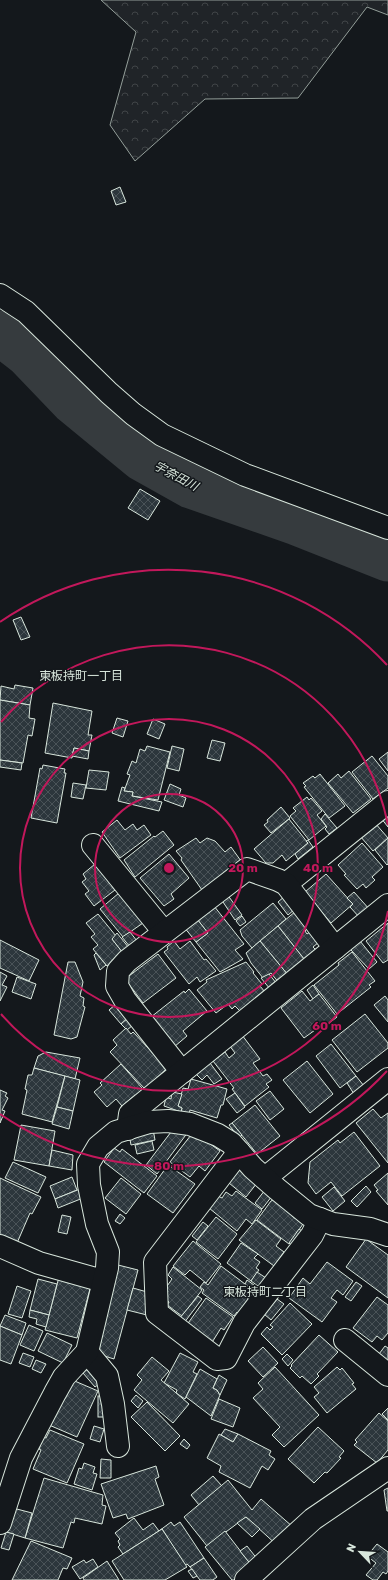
<svg xmlns="http://www.w3.org/2000/svg" width="388" height="1580" viewBox="0 0 388 1580" font-family="Rubik,'Noto Sans JP',sans-serif">
	<defs>
		<pattern id="forest-crowns" width="20" height="18" patternUnits="userSpaceOnUse"><rect width="20" height="18" fill="#202428"/><path d="M2 6a3 3 0 1 1 6 0M12 15a3 3 0 1 1 6 0" fill="none" stroke="#404447"/></pattern>
		<pattern id="building-cross-hatch" width="8" height="8" patternUnits="userSpaceOnUse"><rect width="8" height="8" fill="#2c363c"/><path d="M0 0l8 8M0 8l8-8" fill="none" stroke="#4a5358"/></pattern>
	</defs>
	<rect width="100%" height="100%" fill="#14181c"/>
	<!-- forest -->
	<polygon fill="url(#forest-crowns)" stroke="#939e99" points="101,0 388,0 388,15 367,7 298,98 205,99 135,161 110,125 136,32"/>
	<g fill="none" stroke-linecap="round" stroke-linejoin="round">
		<!-- river -->
		<polyline stroke="#363b3e" stroke-width="45" points="0,333 27,354 73,402 141,458 191,486 297,523 388,559"/>
	</g>
	<!-- building -->
	<g fill="url(#building-cross-hatch)" stroke="#d8e6dc">
		<polygon points="120,187 126,202 116,205 111,191"/>
		<polygon points="140,489 160,501 148,520 128,508"/>
		<polygon points="21,617 30,637 21,640 13,620"/>
		<polygon points="15,685 33,688 30,705 0,700 1,686 14,689"/>
		<polygon points="0,700 30,705 29,718 35,719 32,736 28,735 23,763 0,760"/>
		<polygon points="53,703 92,711 88,735 92,735 89,751 74,748 72,758 45,753"/>
		<polygon points="117,718 128,721 123,737 112,733"/>
		<polygon points="153,719 165,724 159,739 147,734"/>
		<polygon points="212,740 225,743 220,761 207,758"/>
		<polygon points="147,746 170,752 158,800 132,796 133,792 124,791 130,775 127,774 132,761 136,763 140,749 145,751"/>
		<polygon points="172,746 184,749 179,771 167,768"/>
		<polygon points="74,748 89,751 88,759 72,756"/>
		<polygon points="388,752 388,771 379,759"/>
		<polygon points="372,756 388,776 388,788 373,799 352,772"/>
		<polygon points="0,760 22,763 21,770 0,767"/>
		<polygon points="43,765 65,769 64,773 66,773 57,823 31,818 40,768 42,769"/>
		<polygon points="89,770 109,772 106,790 86,788"/>
		<polygon points="349,771 371,799 353,813 328,783 338,774 341,778"/>
		<polygon points="320,774 345,806 329,818 304,787 306,786 303,783 313,776 315,778"/>
		<polygon points="73,783 86,785 83,799 71,797"/>
		<polygon points="170,784 181,789 179,795 186,798 183,807 164,800"/>
		<polygon points="122,787 125,788 124,791 133,792 132,796 162,802 159,811 118,801"/>
		<polygon points="307,797 309,800 311,798 322,811 317,815 326,826 309,840 290,816 296,811 293,808"/>
		<polygon points="281,807 290,818 271,833 264,825 268,822 267,820"/>
		<polygon points="388,812 388,827 381,818"/>
		<polygon points="325,814 337,828 329,834 325,829 327,827 321,819"/>
		<polygon points="289,819 308,843 286,861 282,855 273,863 266,863 254,849"/>
		<polygon points="117,820 125,830 133,824 137,830 144,825 151,835 120,858 102,832"/>
		<polygon points="375,823 388,838 373,851 360,836"/>
		<polygon points="163,831 174,845 135,877 124,860 154,836 155,837"/>
		<polygon points="196,838 200,843 207,838 215,841 225,852 231,847 241,861 202,890 181,860 182,858 176,851"/>
		<polygon points="388,838 388,864 387,865 375,850"/>
		<polygon points="308,840 313,847 298,859 295,854 308,843 306,841"/>
		<polygon points="362,843 383,867 372,877 375,880 366,888 363,884 357,889 344,875 346,874 338,865"/>
		<polygon points="169,854 189,878 171,894 174,899 164,906 140,878"/>
		<polygon points="95,864 115,890 94,906 85,894 89,891 82,882 86,879 83,874"/>
		<polygon points="326,874 353,904 331,923 305,892"/>
		<polygon points="354,892 370,910 360,918 350,907 353,904 347,898"/>
		<polygon points="119,893 143,923 123,937 100,909"/>
		<polygon points="227,894 242,915 235,920 221,899"/>
		<polygon points="285,896 295,909 288,915 278,902"/>
		<polygon points="273,903 286,919 252,948 242,936 240,930"/>
		<polygon points="214,906 244,944 235,950 243,959 220,972 196,942 208,933 197,919"/>
		<polygon points="296,911 309,927 305,931 307,934 310,932 319,942 313,947 316,950 304,959 278,926"/>
		<polygon points="98,914 116,936 112,939 123,953 107,966 93,949 98,945 91,937 95,934 86,923"/>
		<polygon points="242,916 246,922 240,926 236,921"/>
		<polygon points="197,919 208,933 196,942 184,927"/>
		<polygon points="388,923 388,960 383,963 366,941"/>
		<polygon points="278,926 304,959 288,975 260,941"/>
		<polygon points="130,932 137,941 130,947 122,937"/>
		<polygon points="117,933 129,948 123,953 112,939"/>
		<polygon points="0,940 39,960 29,981 0,968"/>
		<polygon points="174,941 180,949 190,941 204,960 206,959 216,971 200,982 197,977 189,984 164,952 168,949 167,947"/>
		<polygon points="260,941 288,975 279,983 271,973 263,978 251,963 246,953"/>
		<polygon points="360,941 377,962 369,969 351,950"/>
		<polygon points="352,952 375,981 369,985 371,987 337,1014 314,985 339,965 338,963"/>
		<polygon points="96,953 106,965 100,970 94,955"/>
		<polygon points="158,954 176,978 143,1003 125,979"/>
		<polygon points="68,962 75,962 83,982 80,996 84,998 83,1006 85,1007 77,1037 71,1039 54,1035"/>
		<polygon points="246,962 254,972 253,973 262,984 260,986 265,992 241,1012 235,1006 232,1009 228,1004 216,1013 197,990 207,982 206,980"/>
		<polygon points="0,972 7,976 2,985 7,987 0,1001"/>
		<polygon points="269,974 277,984 270,989 261,978"/>
		<polygon points="17,977 36,984 31,999 12,992"/>
		<polygon points="313,985 319,994 313,999 307,990"/>
		<polygon points="189,989 207,1011 183,1031 187,1036 174,1047 151,1017 184,991 185,993"/>
		<polygon points="302,991 310,1001 319,994 337,1017 324,1027 322,1025 304,1038 281,1008"/>
		<polygon points="385,996 388,1000 388,1022 374,1005"/>
		<polygon points="116,1004 128,1018 121,1024 109,1010"/>
		<polygon points="365,1014 388,1043 388,1048 357,1072 332,1040"/>
		<polygon points="128,1018 133,1025 127,1030 121,1024"/>
		<polygon points="126,1028 131,1034 133,1032 167,1068 145,1089 110,1052 117,1045 113,1040"/>
		<polygon points="242,1035 260,1059 253,1063 263,1076 267,1074 272,1080 266,1084 269,1087 245,1106 232,1089 234,1088 213,1061 225,1052 229,1058 235,1053 229,1045"/>
		<polygon points="331,1044 356,1076 340,1088 316,1056"/>
		<polygon points="46,1052 80,1058 75,1079 34,1068 38,1056"/>
		<polygon points="307,1061 333,1094 310,1113 283,1080"/>
		<polygon points="210,1063 222,1079 214,1084 207,1075 202,1080 196,1074"/>
		<polygon points="121,1064 142,1088 141,1089 143,1091 136,1097 135,1095 122,1106 116,1099 107,1107 94,1092 102,1085 100,1083"/>
		<polygon points="34,1068 65,1076 52,1122 22,1114 27,1090 25,1089 28,1075 32,1075"/>
		<polygon points="65,1076 80,1080 73,1111 57,1107"/>
		<polygon points="356,1076 364,1086 354,1094 347,1083"/>
		<polygon points="191,1079 227,1089 223,1105 221,1105 217,1118 190,1110 189,1114 181,1112 182,1108 178,1106 183,1088 188,1089"/>
		<polygon points="0,1090 7,1093 5,1096 8,1098 2,1110 5,1111 0,1123"/>
		<polygon points="270,1091 284,1109 270,1120 256,1101"/>
		<polygon points="172,1092 182,1094 178,1106 182,1108 181,1112 164,1106 166,1097 171,1099"/>
		<polygon points="235,1093 245,1107 237,1113 226,1099"/>
		<polygon points="255,1105 280,1136 257,1154 232,1123"/>
		<polygon points="57,1107 73,1111 69,1129 52,1124"/>
		<polygon points="373,1109 381,1118 388,1113 388,1163 356,1123"/>
		<polygon points="232,1123 242,1135 239,1138 229,1125"/>
		<polygon points="21,1125 55,1131 49,1166 14,1160"/>
		<polygon points="174,1128 188,1132 157,1174 146,1165"/>
		<polygon points="153,1129 155,1140 131,1145 129,1134"/>
		<polygon points="354,1132 380,1166 342,1196 331,1182 316,1194 308,1183 310,1162 338,1140 340,1143"/>
		<polygon points="191,1135 197,1139 199,1136 220,1151 205,1171 199,1166 190,1177 170,1162"/>
		<polygon points="152,1141 154,1150 137,1154 135,1145"/>
		<polygon points="114,1148 120,1152 122,1149 157,1176 144,1193 104,1162"/>
		<polygon points="52,1150 73,1155 72,1170 49,1166"/>
		<polygon points="13,1162 46,1177 38,1193 5,1178"/>
		<polygon points="168,1165 195,1184 173,1213 147,1194"/>
		<polygon points="239,1169 257,1183 246,1197 229,1183"/>
		<polygon points="388,1173 388,1205 376,1191 378,1190 374,1185"/>
		<polygon points="72,1177 77,1190 55,1199 50,1186"/>
		<polygon points="0,1178 41,1197 32,1214 30,1213 17,1243 0,1237"/>
		<polygon points="121,1178 141,1194 126,1214 105,1198"/>
		<polygon points="366,1186 371,1192 357,1207 351,1201"/>
		<polygon points="334,1187 345,1201 333,1211 322,1197"/>
		<polygon points="80,1189 83,1198 58,1208 55,1199"/>
		<polygon points="265,1190 272,1196 262,1209 255,1203"/>
		<polygon points="236,1191 262,1210 252,1224 246,1219 237,1231 209,1208 218,1196 222,1198 226,1192 232,1196"/>
		<polygon points="275,1199 293,1213 292,1216 303,1224 289,1244 257,1220 271,1201"/>
		<polygon points="120,1214 125,1218 120,1224 115,1221"/>
		<polygon points="62,1215 71,1217 67,1234 58,1232"/>
		<polygon points="216,1217 237,1234 218,1259 196,1242"/>
		<polygon points="256,1220 281,1239 276,1246 284,1252 274,1266 239,1240"/>
		<polygon points="203,1222 208,1226 197,1240 192,1236"/>
		<polygon points="299,1229 305,1233 294,1247 289,1243"/>
		<polygon points="366,1239 388,1255 388,1298 346,1267"/>
		<polygon points="193,1241 221,1264 206,1283 190,1270 185,1275 173,1266"/>
		<polygon points="241,1243 258,1254 254,1258 260,1262 256,1268 259,1270 251,1281 227,1263"/>
		<polygon points="327,1262 353,1281 343,1295 337,1290 331,1298 337,1302 322,1322 289,1298 303,1278 310,1284"/>
		<polygon points="118,1265 138,1270 114,1359 98,1354"/>
		<polygon points="221,1266 253,1290 247,1298 251,1301 241,1315 237,1312 234,1316 202,1293 204,1290 200,1287 204,1282 208,1285"/>
		<polygon points="173,1267 202,1290 182,1316 167,1305 169,1302 164,1298 168,1291 165,1289 172,1279 168,1275"/>
		<polygon points="257,1272 269,1280 262,1289 251,1281"/>
		<polygon points="59,1277 91,1285 77,1338 45,1330"/>
		<polygon points="38,1279 57,1284 49,1315 30,1310"/>
		<polygon points="247,1280 261,1290 256,1296 251,1293 253,1290 245,1284"/>
		<polygon points="356,1282 362,1286 351,1301 345,1297"/>
		<polygon points="17,1286 31,1291 22,1318 8,1314"/>
		<polygon points="133,1288 147,1292 147,1315 127,1310"/>
		<polygon points="198,1296 202,1299 184,1323 179,1319"/>
		<polygon points="377,1297 388,1305 388,1333 382,1340 377,1336 372,1342 353,1328"/>
		<polygon points="206,1298 233,1317 224,1330 221,1328 211,1344 186,1326"/>
		<polygon points="277,1299 284,1304 271,1320 264,1314"/>
		<polygon points="290,1303 312,1324 282,1355 261,1334 267,1327 270,1330 273,1327 270,1325"/>
		<polygon points="30,1310 49,1315 46,1327 36,1324 37,1319 29,1317"/>
		<polygon points="5,1315 26,1323 22,1335 0,1326"/>
		<polygon points="29,1325 43,1331 34,1351 20,1345"/>
		<polygon points="0,1326 22,1335 11,1364 0,1360"/>
		<polygon points="47,1333 72,1345 63,1363 38,1351"/>
		<polygon points="319,1335 338,1352 317,1374 319,1376 311,1384 302,1376 300,1378 290,1368 292,1366 291,1365"/>
		<polygon points="385,1346 388,1348 388,1361 379,1354"/>
		<polygon points="263,1347 278,1363 263,1377 248,1361"/>
		<polygon points="23,1353 34,1357 30,1367 19,1363"/>
		<polygon points="180,1353 198,1362 193,1372 197,1374 185,1399 176,1393 177,1390 164,1383"/>
		<polygon points="287,1354 293,1360 288,1366 282,1359"/>
		<polygon points="152,1357 169,1371 161,1380 189,1404 173,1423 134,1390 142,1380 137,1375"/>
		<polygon points="36,1360 46,1364 41,1373 32,1369"/>
		<polygon points="91,1366 103,1381 95,1387 83,1373"/>
		<polygon points="275,1367 319,1415 284,1447 272,1435 280,1427 253,1398 263,1389 258,1383"/>
		<polygon points="337,1367 340,1370 342,1368 354,1383 352,1384 356,1389 327,1413 314,1397 319,1393 314,1387"/>
		<polygon points="200,1369 217,1379 213,1388 217,1390 220,1395 211,1416 186,1397"/>
		<polygon points="219,1375 227,1380 220,1395 217,1390 213,1388"/>
		<polygon points="70,1379 98,1391 77,1437 49,1425"/>
		<polygon points="136,1395 143,1401 138,1408 131,1401"/>
		<rect x="98" y="1396" width="8" height="21"/>
		<polygon points="219,1399 240,1408 233,1427 211,1419"/>
		<polygon points="147,1402 180,1436 165,1451 131,1417"/>
		<polygon points="388,1408 388,1420 382,1414"/>
		<polygon points="379,1413 388,1421 388,1450 377,1463 354,1445 357,1442 355,1440"/>
		<polygon points="94,1426 104,1429 100,1442 90,1439"/>
		<polygon points="318,1427 344,1451 339,1457 341,1458 327,1473 325,1472 314,1483 288,1459"/>
		<polygon points="225,1429 238,1434 233,1442 221,1435"/>
		<polygon points="50,1430 84,1444 67,1483 33,1469 41,1450 39,1449 43,1437 46,1438"/>
		<polygon points="219,1434 233,1442 238,1434 271,1451 269,1455 275,1459 268,1470 262,1466 250,1488 219,1472 221,1466 207,1458"/>
		<polygon points="184,1439 190,1445 187,1449 180,1444"/>
		<polygon points="101,1459 111,1460 111,1478 100,1478"/>
		<polygon points="84,1463 95,1467 93,1473 97,1474 92,1490 74,1484 79,1468 82,1469"/>
		<polygon points="156,1466 159,1477 155,1479 164,1505 128,1519 126,1514 113,1518 101,1484"/>
		<polygon points="213,1476 222,1486 199,1505 191,1495"/>
		<polygon points="44,1478 103,1495 102,1505 106,1506 102,1524 75,1518 74,1523 71,1522 63,1548 25,1538"/>
		<polygon points="228,1480 252,1510 261,1499 293,1527 278,1546 246,1517 207,1546 184,1517"/>
		<polygon points="388,1488 388,1511 387,1511 384,1490"/>
		<polygon points="13,1508 32,1513 25,1538 6,1532"/>
		<polygon points="246,1517 260,1529 252,1537 237,1523"/>
		<polygon points="134,1518 143,1530 153,1523 159,1531 171,1522 174,1526 180,1522 204,1558 190,1567 187,1564 185,1565 162,1529 123,1554 118,1547 120,1545 118,1541 120,1539 115,1533"/>
		<polygon points="162,1529 187,1567 165,1580 124,1580 112,1561"/>
		<polygon points="225,1531 252,1566 235,1580 232,1580 205,1547"/>
		<polygon points="6,1532 14,1534 9,1550 1,1548"/>
		<polygon points="31,1541 72,1558 67,1569 63,1568 58,1580 12,1580"/>
		<polygon points="377,1544 388,1552 388,1571 386,1574 383,1572 377,1580 373,1580 366,1575 376,1563 367,1556"/>
		<polygon points="247,1546 258,1560 252,1566 240,1551"/>
		<polygon points="204,1558 217,1577 213,1580 200,1580 190,1567"/>
		<polygon points="93,1559 98,1567 80,1579 72,1567 84,1560 86,1563"/>
		<polygon points="107,1561 119,1580 84,1580 83,1578"/>
		<polygon points="192,1569 197,1576 193,1578 188,1571"/>
	</g>
	<g fill="none" stroke-linecap="round" stroke-linejoin="round">
		<defs>
			<g id="minor">
				<polyline points="0,295 26,312 109,393 133,414 162,435 245,475 388,528"/>
				<polyline points="93,845 164,932"/>
				<polyline points="286,884 388,802"/>
				<polyline points="182,1072 125,1000 117,986 118,971 127,961 247,869 278,880 286,884 335,948"/>
				<polyline points="128,1129 130,1114 388,905"/>
				<polyline points="239,1152 155,1262 157,1313 217,1359 226,1358 244,1323 312,1235 320,1219"/>
				<polyline points="265,1178 388,1079"/>
				<polyline points="0,1246 39,1263 103,1281"/>
				<polyline points="345,1340 388,1375"/>
				<polyline points="87,1352 107,1376 113,1404 118,1446"/>
				<polyline points="0,1523 21,1458 55,1393 64,1377 87,1352 107,1268 108,1252 97,1224 89,1185 88,1164 98,1147 116,1132 149,1122 168,1121 190,1124 218,1135 231,1143 253,1168 277,1189 309,1215 333,1224 370,1229 388,1235"/>
				<polyline points="246,1580 313,1519 388,1468"/>
			</g>
		</defs>
		<!-- minor casing -->
		<use href="#minor" stroke="#d8e6dc" stroke-width="24"/>
		<!-- minor -->
		<use href="#minor" stroke="#14181c" stroke-width="22"/>
	</g>
	<!-- distance rings -->
	<g fill="none" stroke="#c2185b" stroke-width="2">
		<circle cx="169" cy="868" r="74"/>
		<circle cx="169" cy="868" r="149"/>
		<path d="M388 911A223 223 0 0 1 1 1014M1 722A223 223 0 0 1 388 825"/>
		<path d="M387 1071A298 298 0 0 1 0 1114M0 622A298 298 0 0 1 387 665"/>
	</g>
	<g text-anchor="middle" stroke-width="3" stroke-linejoin="round" paint-order="stroke">
		<!-- water labels -->
		<g font-size="12" font-style="italic" fill="#d8e6dc" stroke="#14181c">
			<text transform="translate(176 476) rotate(28)" y="4">宇奈田川</text>
		</g>
		<!-- neighbourhood labels -->
		<g font-size="12" fill="#d8e6dc" stroke="#14181c">
			<text x="81" y="680">東板持町一丁目</text>
			<text x="265" y="1296">東板持町二丁目</text>
		</g>
	</g>
	<circle cx="169" cy="868" r="6" fill="#c2185b" stroke="#14181c" stroke-width="2"/>
	<g font-size="12" text-anchor="middle" font-weight="bold" fill="#c2185b" stroke="#14181c" stroke-width="3" stroke-linejoin="round" paint-order="stroke">
		<text x="243" y="872">20 m</text>
		<text x="318" y="872">40 m</text>
		<text x="327" y="1030">60 m</text>
		<text x="169" y="1170">80 m</text>
	</g>
	<!-- north arrow -->
	<g transform="translate(360 1552) rotate(295)" stroke="#14181c" stroke-width="3" paint-order="stroke">
	<path d="M0-3L7 15L0 10L-7 15Z" fill="#d8e6dc"/>
	<text y="-6" font-size="11" font-weight="bold" text-anchor="middle" fill="#d8e6dc">N</text>
	</g>
</svg>
